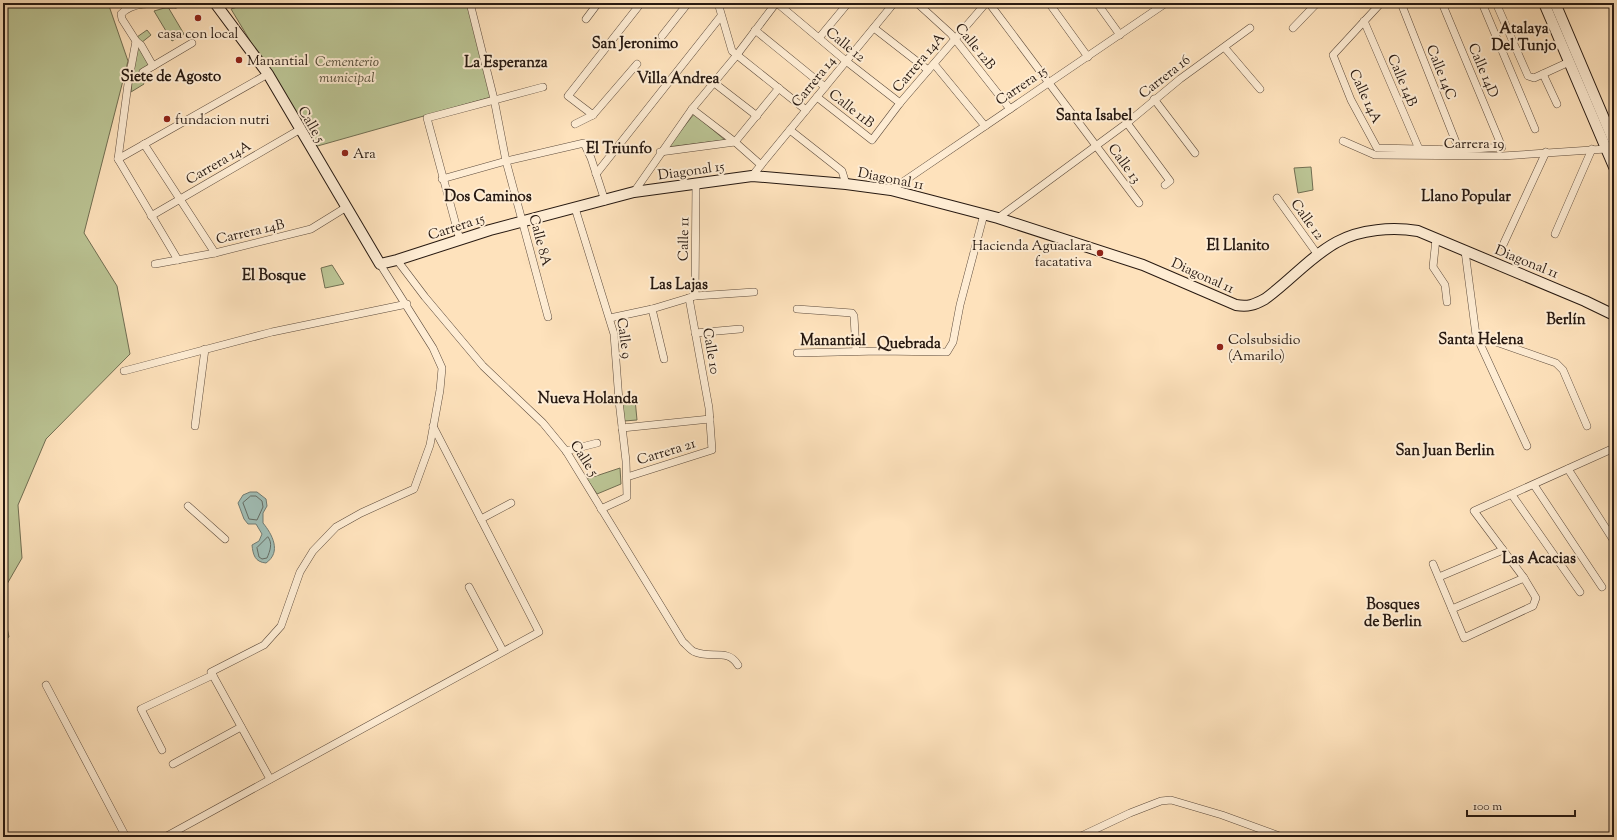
<svg xmlns="http://www.w3.org/2000/svg" width="1617" height="840" viewBox="0 0 1617 840" font-family="'Sorts Mill Goudy',serif">
	<rect width="100%" height="100%" fill="#fee2bc"/>
	<filter id="stains"><feTurbulence type="fractalNoise" baseFrequency=".005" numOctaves="4"/><feColorMatrix values="0 0 0 0 .2 0 0 0 0 .09 0 0 0 0 .02 0 0 0 .5 -.17"/></filter>
	<radialGradient id="worn" r=".72"><stop offset=".6" stop-color="#630" stop-opacity="0"/><stop offset="1" stop-color="#630" stop-opacity=".3"/></radialGradient>
	<!-- green -->
	<g fill="#bbc494" stroke="#716e52">
		<polygon points="3,3 108,3 128,61 84,233 117,286 130,354 46,439 18,505 22,558 3,591"/>
		<polygon points="250,3 469,3 491,97 314,147 231,9"/>
		<polygon points="168,7 184,34 172,41 154,11"/>
		<polygon points="147,30 151,35 141,43 137,37"/>
		<polygon points="140,46 151,66 138,73 144,84 131,92 135,51"/>
		<polygon points="694,114 725,140 668,147"/>
		<polygon points="1311,167 1313,190 1298,193 1294,168"/>
		<polygon points="332,265 344,284 325,288 321,268"/>
		<polygon points="635,399 637,420 624,421 622,400"/>
		<polygon points="620,468 621,484 597,494 587,479"/>
		<polygon points="3,608 9,637 3,640"/>
	</g>
	<!-- water -->
	<path fill="#a0bdb5" stroke="#707b73" d="M250,492H257L266,499L267,506L263,513V523C272,534 282,552 266,563C255,562 253,555 252,545L259,541L262,534L256,524H248L244,519L238,503L243,495Z"/>
	<g fill="none" stroke-linecap="round" stroke-linejoin="round">
		<!-- shore -->
		<g stroke="#646b63" stroke-width="1">
			<polygon points="251,496 256,496 262,501 263,507 257,520 249,519 243,503"/>
			<path d="M268,537C273,543 270,551 267,558L262,559L259,557L257,548Z"/>
		</g>
		<defs>
			<g id="street">
				<polyline points="470,3 494,99 506,161 548,317"/>
				<polyline points="718,3 732,51 806,110"/>
				<polyline points="777,3 846,61 900,103"/>
				<polyline points="917,3 951,34 1010,109"/>
				<polyline points="989,3 1139,203"/>
				<polyline points="1049,3 1088,57"/>
				<polyline points="1097,3 1120,35"/>
				<polyline points="1381,3 1333,55 1351,100 1377,148 1459,150 1502,147 1442,3"/>
				<polyline points="1401,3 1459,150"/>
				<polyline points="1482,3 1535,129"/>
				<polyline points="1496,3 1528,76 1534,78 1569,62"/>
				<polyline points="586,19 598,3"/>
				<polyline points="1364,21 1419,149"/>
				<polyline points="874,28 928,70"/>
				<polyline points="1293,28 1317,3"/>
				<polyline points="755,30 825,87"/>
				<polyline points="662,36 688,3"/>
				<polyline points="819,38 848,3"/>
				<polyline points="136,41 141,45 153,66"/>
				<polyline points="1225,48 1260,89"/>
				<polyline points="637,64 593,115 568,96 641,3"/>
				<polyline points="934,64 985,126"/>
				<polyline points="143,72 192,43"/>
				<polyline points="1543,74 1557,104"/>
				<polyline points="713,82 757,116"/>
				<polyline points="817,97 872,140 900,103 986,3"/>
				<polyline points="1154,99 1195,153"/>
				<polyline points="692,109 735,142 761,165"/>
				<polyline points="1127,123 1170,181 1165,185"/>
				<polyline points="575,124 593,115"/>
				<polyline points="790,130 842,171 846,184"/>
				<polyline points="1343,141 1375,155 1502,156 1606,149"/>
				<polyline points="144,144 215,253"/>
				<polyline points="660,152 735,142 779,88"/>
				<polyline points="118,159 268,74"/>
				<polyline points="596,174 721,16"/>
				<polyline points="752,176 894,3"/>
				<polyline points="442,179 506,161 584,143 591,158 605,201"/>
				<polyline points="891,190 1166,3"/>
				<polyline points="634,192 692,109 736,56 776,3"/>
				<polyline points="1277,198 1318,255"/>
				<polyline points="575,208 614,334 619,401 626,461 627,497 601,509"/>
				<polyline points="151,216 299,130"/>
				<polyline points="998,218 1127,123 1180,79 1250,28"/>
				<polyline points="1555,234 1592,149"/>
				<polyline points="1436,239 1433,267 1445,285 1447,302"/>
				<polyline points="460,240 427,118 543,87"/>
				<polyline points="1503,245 1546,152"/>
				<polyline points="1465,251 1476,335 1527,446"/>
				<path d="M178,260L118,159L128,84L136,41L122,19L121,14C134,0 157,4 174,5L179,3"/>
				<path d="M397,260L425,297L483,366L543,423L566,451L683,642C687,645 691,651 695,652C711,659 728,648 738,665"/>
				<polyline points="155,264 215,253 311,229 345,208"/>
				<polyline points="695,296 696,183"/>
				<polyline points="652,309 664,359"/>
				<polyline points="797,309 852,313 854,316 856,351"/>
				<polyline points="610,318 652,309 695,296 754,292"/>
				<polyline points="695,333 740,329"/>
				<polyline points="1476,335 1556,363 1563,370 1587,426"/>
				<polyline points="797,353 879,351 947,352 953,342 960,305 984,214"/>
				<polyline points="124,371 272,332 407,304"/>
				<polyline points="195,426 205,349"/>
				<polyline points="622,428 710,419"/>
				<polyline points="566,451 597,443"/>
				<polyline points="1568,469 1614,541"/>
				<polyline points="627,477 712,450 709,408 689,298"/>
				<polyline points="1534,485 1602,587"/>
				<polyline points="1512,495 1580,592"/>
				<polyline points="188,506 225,539"/>
				<polyline points="481,519 511,503"/>
				<polyline points="1433,564 1464,638 1533,606 1536,598 1524,578 1474,511 1614,448"/>
				<polyline points="1439,577 1503,550"/>
				<polyline points="469,587 503,651"/>
				<polyline points="1452,609 1524,578"/>
				<polyline points="46,685 126,837"/>
				<polyline points="162,750 141,709 213,675"/>
				<polyline points="173,764 241,727"/>
				<polyline points="270,779 211,672 264,645 281,626 300,572 313,551 336,527 361,513 414,489 430,445 440,390 442,368 433,348 380,264"/>
				<polyline points="165,837 539,632 433,426"/>
				<polyline points="1079,837 1130,813 1161,801 1171,800 1222,815 1282,837"/>
			</g>
			<g id="secondary">
				<path d="M215,3L268,74L380,264L397,260L490,230L634,192L752,176L846,184L891,190L998,218L1143,265L1236,305C1248,307 1254,305 1265,299C1290,281 1311,256 1337,242C1360,229 1393,227 1418,231L1585,301L1614,315"/>
				<polyline points="1544,3 1614,167"/>
				<polyline points="1555,3 1614,142"/>
			</g>
		</defs>
		<!-- street casing -->
		<use href="#street" stroke="#5d4b3c" stroke-width="8"/>
		<!-- secondary casing -->
		<use href="#secondary" stroke="#271911" stroke-width="12"/>
		<!-- street -->
		<use href="#street" stroke="#feecd3" stroke-width="7"/>
		<!-- secondary -->
		<use href="#secondary" stroke="#feecd3" stroke-width="10"/>
	</g>
	<!-- markers -->
	<g fill="#8f2418" stroke="#feecd3" stroke-width="1.5">
		<circle cx="198" cy="18" r="4"/>
		<circle cx="239" cy="60" r="4"/>
		<circle cx="167" cy="119" r="4"/>
		<circle cx="345" cy="153" r="4"/>
		<circle cx="1100" cy="253" r="4"/>
		<circle cx="1220" cy="347" r="4"/>
	</g>
	<g text-anchor="middle" stroke-width="4" stroke-linejoin="round" paint-order="stroke">
		<!-- poi labels -->
		<g font-size="14" fill="#271911" stroke="#feecd3" text-anchor="start">
			<text x="198" y="38" text-anchor="middle">casa con local</text>
			<text x="247" y="65">Manantial</text>
			<text x="175" y="124">fundacion nutri</text>
			<text x="353" y="158">Ara</text>
			<text x="1092" y="250" text-anchor="end">Hacienda Aguaclara<tspan x="1092" dy="16">facatativa</tspan></text>
			<text x="1228" y="344">Colsubsidio<tspan x="1228" dy="16">(Amarilo)</tspan></text>
		</g>
		<!-- street labels -->
		<g font-size="14" fill="#271911" stroke="#feecd3">
			<text transform="translate(846 44) rotate(39)" y="5">Calle 12</text>
			<text transform="translate(976 46) rotate(51)" y="5">Calle 12B</text>
			<text transform="translate(918 62) rotate(-50)" y="5">Carrera 14A</text>
			<text transform="translate(1484 70) rotate(67)" y="5">Calle 14D</text>
			<text transform="translate(1442 72) rotate(68)" y="5">Calle 14C</text>
			<text transform="translate(1164 76) rotate(-38)" y="5">Carrera 16</text>
			<text transform="translate(1403 80) rotate(67)" y="5">Calle 14B</text>
			<text transform="translate(813 81) rotate(-51)" y="5">Carrera 14</text>
			<text transform="translate(1021 85) rotate(-34)" y="5">Carrera 15</text>
			<text transform="translate(1366 96) rotate(65)" y="5">Calle 14A</text>
			<text transform="translate(852 108) rotate(38)" y="5">Calle 11B</text>
			<text transform="translate(312 124) rotate(60)" y="5">Calle 5</text>
			<text x="1474" y="148">Carrera 19</text>
			<text transform="translate(218 162) rotate(-30)" y="5">Carrera 14A</text>
			<text transform="translate(1125 163) rotate(54)" y="5">Calle 13</text>
			<text transform="translate(691 170) rotate(-8)" y="5">Diagonal 15</text>
			<text transform="translate(891 178) rotate(11)" y="5">Diagonal 11</text>
			<text transform="translate(1308 219) rotate(54)" y="5">Calle 12</text>
			<text transform="translate(456 226) rotate(-18)" y="5">Carrera 15</text>
			<text transform="translate(250 231) rotate(-13)" y="5">Carrera 14B</text>
			<text transform="translate(683 239) rotate(-89)" y="5">Calle 11</text>
			<text transform="translate(541 240) rotate(75)" y="5">Calle 8A</text>
			<text transform="translate(1527 261) rotate(22)" y="5">Diagonal 11</text>
			<text transform="translate(1203 275) rotate(24)" y="5">Diagonal 11</text>
			<text transform="translate(625 338) rotate(82)" y="5">Calle 9</text>
			<text transform="translate(712 351) rotate(80)" y="5">Calle 10</text>
			<text transform="translate(666 451) rotate(-17)" y="5">Carrera 21</text>
			<text transform="translate(585 458) rotate(57)" y="5">Calle 5</text>
		</g>
		<!-- park labels -->
		<g font-size="14" font-style="italic" fill="#534c38" stroke="#feecd3">
			<text x="347" y="66">Cementerio<tspan x="347" dy="16">municipal</tspan></text>
		</g>
		<!-- neighbourhood labels -->
		<g font-size="15" font-weight="bold" fill="#271911" stroke="#feecd3">
			<text x="1524" y="33">Atalaya<tspan x="1524" dy="17">Del Tunjo</tspan></text>
			<text x="635" y="48">San Jeronimo</text>
			<text x="506" y="67">La Esperanza</text>
			<text x="171" y="81">Siete de Agosto</text>
			<text x="678" y="83">Villa Andrea</text>
			<text x="1094" y="120">Santa Isabel</text>
			<text x="619" y="153">El Triunfo</text>
			<text x="488" y="201">Dos Caminos</text>
			<text x="1466" y="201">Llano Popular</text>
			<text x="1238" y="250">El Llanito</text>
			<text x="274" y="280">El Bosque</text>
			<text x="679" y="289">Las Lajas</text>
			<text x="1566" y="324">Berlín</text>
			<text x="1481" y="344">Santa Helena</text>
			<text x="833" y="345">Manantial</text>
			<text x="909" y="348">Quebrada</text>
			<text x="588" y="403">Nueva Holanda</text>
			<text x="1445" y="455">San Juan Berlin</text>
			<text x="1539" y="563">Las Acacias</text>
			<text x="1393" y="609">Bosques<tspan x="1393" dy="17">de Berlin</tspan></text>
		</g>
	</g>
	<!-- margin -->
	<rect width="1617" height="840" fill="none" stroke="#fee2bc" stroke-width="16"/>
	<rect x="4" y="4" width="1609" height="832" fill="none" stroke="#271911" stroke-width="2"/>
	<rect x="8" y="8" width="1601" height="824" fill="none" stroke="#271911"/>
	<!-- scale -->
	<path d="M1467 810v6h108v-6" fill="none" stroke="#271911" stroke-width="2"/>
	<text x="1473" y="810" font-size="12" fill="#271911" stroke="#feecd3" stroke-width="3" paint-order="stroke">100 m</text>
	<rect width="100%" height="100%" filter="url(#stains)"/>
	<rect width="100%" height="100%" fill="url(#worn)"/>
</svg>
